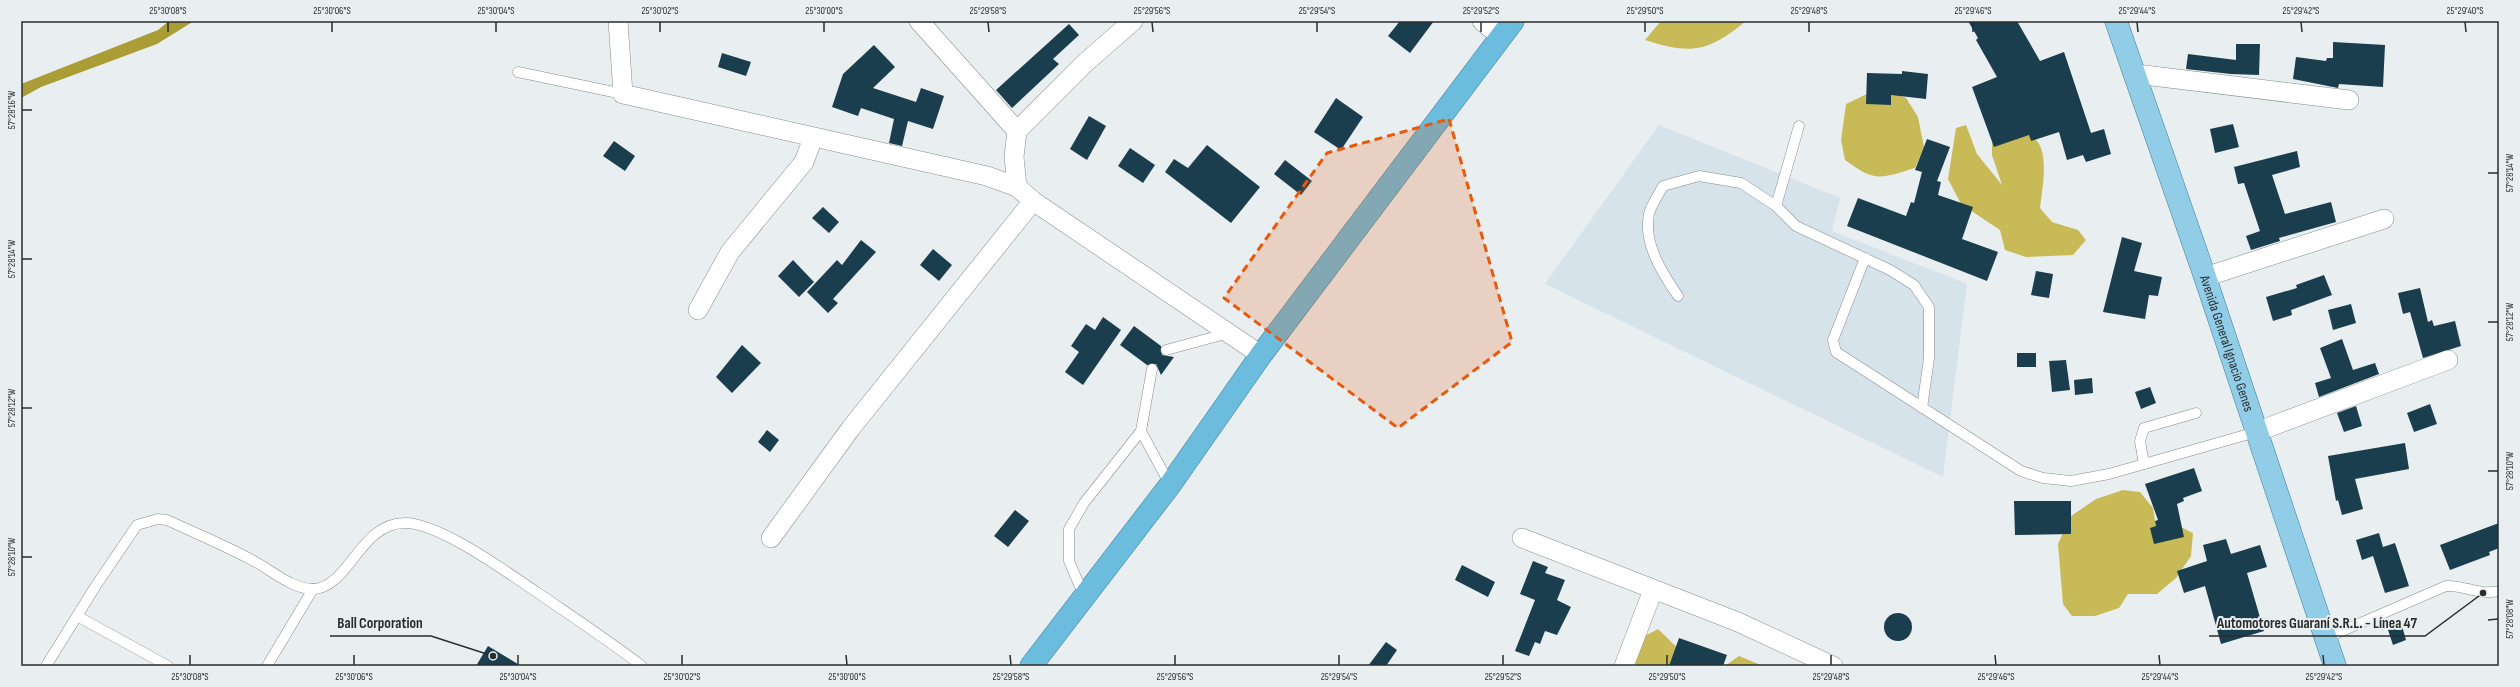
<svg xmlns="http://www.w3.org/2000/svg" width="2520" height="687" viewBox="0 0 2520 687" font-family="'Sofia Sans Condensed',sans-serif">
	<rect width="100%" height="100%" fill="#e9eef0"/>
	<!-- built -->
	<polygon fill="#d6e3ea" points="1659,125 1840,198 1832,231 1967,284 1943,477 1545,284"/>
	<!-- forest -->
	<g fill="#c8bb57">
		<path d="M1661,21H1746C1708,52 1692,55 1645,40Z"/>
		<path d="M1884,89L1906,98L1918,117L1924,147L1915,168C1879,179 1875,182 1845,160L1841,140L1846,104L1871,92Z"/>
		<path d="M1966,125L1977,154L2002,185L1992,155V143L2024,133C2028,135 2034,138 2037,141C2049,155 2042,191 2040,208L2052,222L2078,230L2086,240L2073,255L2026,257L2005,250L2000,230L1961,204L1948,179L1956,128Z"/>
		<polygon points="2123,490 2140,492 2153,508 2157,534 2183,528 2193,533 2191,556 2176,578 2157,594 2128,594 2119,608 2095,616 2072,616 2063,604 2058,544 2071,516 2096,499"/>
		<polygon points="1658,629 1696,666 1624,666 1626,646"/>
		<polygon points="1739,656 1761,665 1762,666 1725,666"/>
	</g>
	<!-- water -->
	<polygon fill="#aa9d36" points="169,21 194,21 157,44 41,87 21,98 21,84 158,30"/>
	<!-- building -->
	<g fill="#1b3e4e">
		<polygon points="1400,21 1434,21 1410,53 1388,36"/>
		<polygon points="1968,21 2017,21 2040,61 2064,52 2091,133 2104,129 2111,154 2086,162 2083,155 2067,160 2059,132 2031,141 2029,135 1994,147 1972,87 1997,77 1976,40 1978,38"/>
		<polygon points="1069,24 1079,35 1053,59 1059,64 1012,108 996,90"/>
		<polygon points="2333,42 2385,45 2383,87 2339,84 2338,88 2293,79 2296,57 2326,61 2327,58 2333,58"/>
		<polygon points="2236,44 2260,44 2259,75 2231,74 2186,69 2188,54 2236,60"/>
		<polygon points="874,45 895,67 873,88 916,102 921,88 944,96 933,129 908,121 902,146 889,143 894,119 861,108 858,116 832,107 843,74"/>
		<polygon points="722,53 751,62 746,76 718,67"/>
		<polygon points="1902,71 1928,74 1926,99 1891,95 1891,105 1866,104 1867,73 1902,74"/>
		<polygon points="1336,98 1363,117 1341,150 1314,132"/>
		<polygon points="1089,116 1106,126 1087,160 1070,149"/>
		<polygon points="2233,124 2239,147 2215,153 2210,129"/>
		<polygon points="1927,139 1950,147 1937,181 1941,182 1938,195 1973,207 1962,239 1998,252 1987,281 1847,226 1858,198 1906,216 1911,202 1914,203 1922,172 1915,170"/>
		<polygon points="614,141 635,156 625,171 603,156"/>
		<polygon points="1207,145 1260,187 1231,223 1165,172 1174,159 1188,168"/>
		<polygon points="1130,148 1155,165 1143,183 1118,166"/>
		<polygon points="2297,151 2300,167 2272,175 2285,214 2331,202 2336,222 2279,238 2280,241 2251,250 2246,236 2260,231 2244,183 2238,184 2234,167"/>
		<polygon points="1285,160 1312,181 1301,195 1274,174"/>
		<polygon points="823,207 839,222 829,233 812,218"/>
		<polygon points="2122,237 2142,243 2134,271 2162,277 2158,296 2149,295 2145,319 2103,312"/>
		<polygon points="861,240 876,252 833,299 838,303 828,313 807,292 837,260 842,265"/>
		<polygon points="933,249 952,265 939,281 920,265"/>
		<polygon points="793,260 814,282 799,297 778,276"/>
		<polygon points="2036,271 2053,274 2049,298 2031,295"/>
		<polygon points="2324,275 2332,295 2291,310 2292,315 2273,321 2266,297 2297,288 2296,285"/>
		<polygon points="2420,288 2428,322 2432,320 2434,326 2455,321 2461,346 2423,358 2410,312 2403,314 2398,293"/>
		<polygon points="2351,304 2356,323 2333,330 2328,310"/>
		<polygon points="1103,317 1121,330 1083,385 1065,372 1079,352 1071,346 1086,324 1095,330"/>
		<polygon points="1134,326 1161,346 1162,355 1174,357 1161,375 1156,364 1147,365 1120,345"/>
		<polygon points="2342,339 2353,370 2375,363 2379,374 2319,397 2315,383 2331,378 2320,348"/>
		<polygon points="742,345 761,363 732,393 716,377"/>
		<rect x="2017" y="353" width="19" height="14"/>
		<polygon points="2066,360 2070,390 2052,392 2049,361"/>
		<polygon points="2092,378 2093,393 2075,395 2074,380"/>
		<polygon points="2150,387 2156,403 2141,409 2135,392"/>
		<polygon points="2430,404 2437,424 2414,432 2407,413"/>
		<polygon points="2356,406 2362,426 2344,432 2337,413"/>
		<polygon points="767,430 779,440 770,452 758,442"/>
		<polygon points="2405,443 2409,469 2355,479 2363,509 2342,515 2338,500 2336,501 2328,456"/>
		<polygon points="2194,468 2202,491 2183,498 2184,501 2177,504 2184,537 2154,544 2150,528 2156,526 2155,521 2158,520 2145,484"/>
		<polygon points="2014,501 2071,501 2071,534 2015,535"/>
		<polygon points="1015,510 1029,521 1008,547 994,536"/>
		<polygon points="2499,523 2499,548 2489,552 2490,555 2450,570 2440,545"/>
		<polygon points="2379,533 2383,547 2395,543 2409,586 2385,593 2373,556 2362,560 2356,540"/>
		<polygon points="2226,539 2231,554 2260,545 2267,567 2247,573 2264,631 2221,644 2205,586 2184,593 2177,571 2207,561 2203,545"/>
		<polygon points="1533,561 1548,567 1545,573 1565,580 1557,600 1571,607 1557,635 1545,631 1540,644 1535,642 1529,656 1515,651 1535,600 1520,594"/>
		<polygon points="1462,565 1495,582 1488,597 1455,580"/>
		<circle cx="1898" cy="627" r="14"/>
		<polygon points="2402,626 2406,640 2393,645 2388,630"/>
		<polygon points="1679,638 1727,655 1723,666 1669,666"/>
		<polygon points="1386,642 1397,650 1386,666 1368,666"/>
		<polygon points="488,646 521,666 476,666"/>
	</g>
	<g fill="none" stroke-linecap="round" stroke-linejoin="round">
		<defs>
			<g id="service">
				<polyline points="518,72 623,94"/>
				<polyline points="1776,206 1799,126"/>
				<polyline points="1865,258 1833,340 1836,352 2021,471 2043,478 2071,481 2109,474 2256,432"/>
				<path d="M1678,296C1662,273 1643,243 1649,214C1651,205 1659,194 1663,186L1699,176L1741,183L1776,206L1796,226L1890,270L1914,285L1929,307V358L1922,408"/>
				<polyline points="1166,350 1229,333"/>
				<polyline points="1141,431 1170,485"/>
				<polyline points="2144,464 2140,441 2144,428 2196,413"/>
				<polyline points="1084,596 1069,561 1069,529 1084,503 1141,431 1152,369"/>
				<polyline points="77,616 168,666"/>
				<path d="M2326,638L2446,586C2466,585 2478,596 2499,591"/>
				<path d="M46,666L95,587L137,525L158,519L167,520C195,533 224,545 252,560C270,569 293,590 314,589C350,586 360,523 405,523C440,523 508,573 538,593C573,617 608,640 642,666"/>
				<polyline points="267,666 313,589"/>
			</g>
			<g id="minor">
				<polyline points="618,21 623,94 987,176 1017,187"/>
				<polyline points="919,21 1017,131"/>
				<polyline points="1133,21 1085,63 1017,131 1014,157 1017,187 1033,201 1261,355"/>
				<polyline points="1482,21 1501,37"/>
				<polyline points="2136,74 2349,100"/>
				<polyline points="2205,277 2384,219"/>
				<polyline points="698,310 730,252 804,162 813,138"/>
				<polyline points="2256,432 2448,360"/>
				<polyline points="771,538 851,428 1033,201"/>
				<polyline points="1522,538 1738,622 1833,666"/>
				<polyline points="1624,666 1653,590"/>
			</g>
			<g id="primary">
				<path id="s1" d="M2116,21L2205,277L2335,666"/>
			</g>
			<polyline id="trunk" points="1031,666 1170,485 1261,355 1513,21"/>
		</defs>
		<!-- service casing -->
		<use href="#service" stroke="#878c8e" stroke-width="11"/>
		<!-- minor casing -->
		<use href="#minor" stroke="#878c8e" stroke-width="20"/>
		<!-- primary casing -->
		<use href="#primary" stroke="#3e7f9a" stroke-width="23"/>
		<!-- trunk casing -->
		<use href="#trunk" stroke="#3e7f9a" stroke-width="23"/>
		<!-- service -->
		<use href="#service" stroke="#fff" stroke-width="10"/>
		<!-- minor -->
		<use href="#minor" stroke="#fff" stroke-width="19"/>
		<!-- primary -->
		<use href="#primary" stroke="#91cde6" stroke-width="22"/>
		<!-- trunk -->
		<use href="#trunk" stroke="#6cbcde" stroke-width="22"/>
	</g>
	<!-- marked area -->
	<path fill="#e8590c" fill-opacity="0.2" stroke="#e8590c" stroke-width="3" stroke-dasharray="8 5" stroke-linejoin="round" d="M1449,119L1512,342L1398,428L1224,298L1327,153Z"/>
	<!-- ticks -->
	<path fill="none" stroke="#2a2c2d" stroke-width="1.5" d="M168,22V32M332,22V32M496,22V32M660,22V32M824,22V32M988,22L989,32M1152,22L1153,32M1317,22V32M1481,22V32M1645,22V32M1809,22V32M1973,22V32M2137,22L2138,32M2301,22L2302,32M2465,22L2466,32M22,110H32M2488,173H2498M22,259H32M2488,322H2498M22,408H32M2488,471H2498M22,557H32M2488,620L2498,619M190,655V665M354,655V665M518,655V665M682,655V665M846,655L847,665M1010,655L1011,665M1175,655V665M1339,655V665M1503,655V665M1667,655V665M1831,655V665M1995,655L1996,665M2159,655L2160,665M2323,655L2324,665"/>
	<g text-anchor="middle" stroke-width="4" stroke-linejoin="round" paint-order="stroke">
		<!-- street labels -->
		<g font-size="14" fill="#2a2c2d" stroke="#e9eef0">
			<text dy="5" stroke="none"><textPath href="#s1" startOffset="341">Avenida General Ignacio Genes</textPath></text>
		</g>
	</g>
	<!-- callouts -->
	<path fill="none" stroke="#2a2c2d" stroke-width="1.5" d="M493 656L431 636H330M2483 593L2425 636H2209"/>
	<g fill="#2a2c2d" stroke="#e9eef0" stroke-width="1.5">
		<circle cx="493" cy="656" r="4"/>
		<circle cx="2483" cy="593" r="4"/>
	</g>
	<g font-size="15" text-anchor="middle" font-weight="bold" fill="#2a2c2d" stroke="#e9eef0" stroke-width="4" stroke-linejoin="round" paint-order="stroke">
		<text x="380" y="628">Ball Corporation</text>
		<text x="2317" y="628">Automotores Guaraní S.R.L. - Línea 47</text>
	</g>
	<!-- border -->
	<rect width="2520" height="687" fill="none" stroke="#e9eef0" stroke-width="44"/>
	<rect x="22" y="22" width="2476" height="643" fill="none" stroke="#2a2c2d" stroke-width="1.5"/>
	<g font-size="10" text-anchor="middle" fill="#2a2c2d">
		<text x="168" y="14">25°30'08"S</text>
		<text x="332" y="14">25°30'06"S</text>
		<text x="496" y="14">25°30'04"S</text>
		<text x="660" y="14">25°30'02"S</text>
		<text x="824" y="14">25°30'00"S</text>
		<text x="988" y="14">25°29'58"S</text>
		<text x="1152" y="14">25°29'56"S</text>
		<text x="1317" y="14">25°29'54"S</text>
		<text x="1481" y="14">25°29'52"S</text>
		<text x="1645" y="14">25°29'50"S</text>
		<text x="1809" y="14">25°29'48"S</text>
		<text x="1973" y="14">25°29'46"S</text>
		<text x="2137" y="14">25°29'44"S</text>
		<text x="2301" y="14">25°29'42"S</text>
		<text x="2465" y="14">25°29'40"S</text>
		<text transform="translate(11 110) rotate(-90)" y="4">57°28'16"W</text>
		<text transform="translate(2509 173) rotate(-90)" y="4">57°28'14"W</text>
		<text transform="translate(11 259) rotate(-90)" y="4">57°28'14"W</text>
		<text transform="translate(2509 322) rotate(-90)" y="4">57°28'12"W</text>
		<text transform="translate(11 408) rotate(-90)" y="4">57°28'12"W</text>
		<text transform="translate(2509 471) rotate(-90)" y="4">57°28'10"W</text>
		<text transform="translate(11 557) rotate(-90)" y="4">57°28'10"W</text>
		<text transform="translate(2509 619) rotate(-90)" y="4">57°28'08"W</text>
		<text x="190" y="680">25°30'08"S</text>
		<text x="354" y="680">25°30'06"S</text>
		<text x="518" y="680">25°30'04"S</text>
		<text x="682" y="680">25°30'02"S</text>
		<text x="847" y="680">25°30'00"S</text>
		<text x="1011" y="680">25°29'58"S</text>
		<text x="1175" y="680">25°29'56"S</text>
		<text x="1339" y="680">25°29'54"S</text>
		<text x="1503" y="680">25°29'52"S</text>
		<text x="1667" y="680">25°29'50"S</text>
		<text x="1831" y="680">25°29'48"S</text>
		<text x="1996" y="680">25°29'46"S</text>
		<text x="2160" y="680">25°29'44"S</text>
		<text x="2324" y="680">25°29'42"S</text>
	</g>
</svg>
